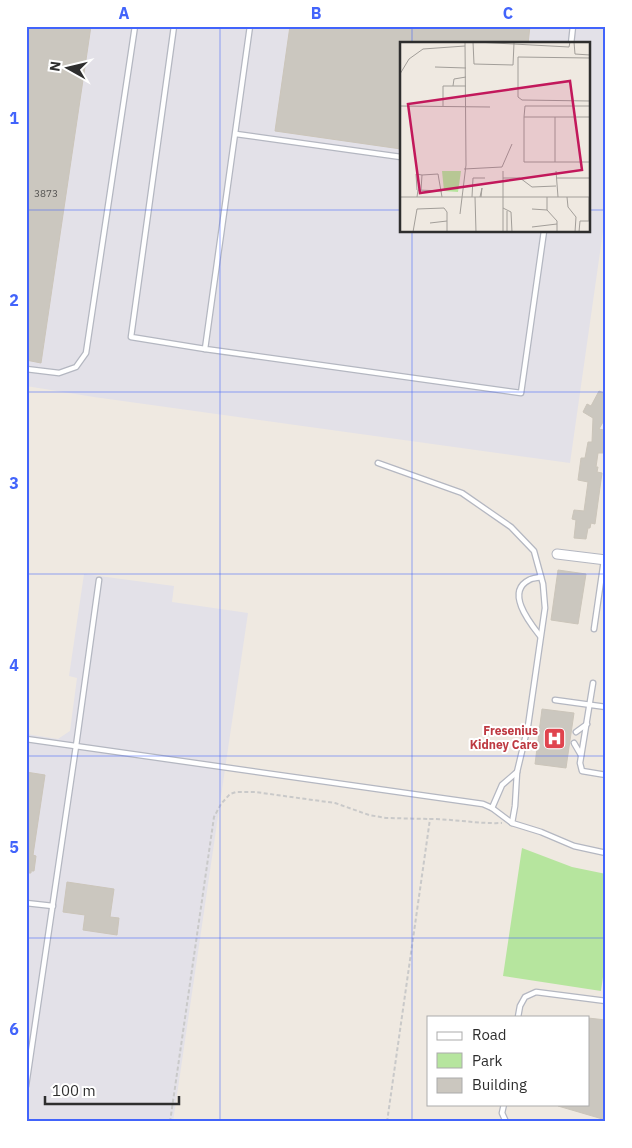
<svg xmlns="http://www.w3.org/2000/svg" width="632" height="1148" viewBox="0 0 632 1148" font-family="'IBM Plex Sans',sans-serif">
	<rect width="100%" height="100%" fill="#efe9e1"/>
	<!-- industrial -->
	<g fill="#e3e1e8" fill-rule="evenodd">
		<path d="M26,26H606V210L570,463L94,397L26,386ZM401,44H588V231H401Z"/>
		<polygon points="84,574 174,586 172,602 248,613 173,1122 26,1122 26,734 58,739 70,731 77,678 69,676"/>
	</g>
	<!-- green -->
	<polygon fill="#b6e59e" points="522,848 572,867 606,874 606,977 603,977 601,991 503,976"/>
	<!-- building -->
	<g fill="#cbc7bf" stroke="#cbc5ba">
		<polygon points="26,26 91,26 41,363 26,360"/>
		<polygon points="290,26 530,26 528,44 401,44 401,149 275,131"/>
		<polygon points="599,391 606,394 606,417 599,429 604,430 603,453 598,453 596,467 598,467 597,472 602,473 595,524 591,523 590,528 588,528 586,539 574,538 576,520 572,519 574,510 584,511 588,482 578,480 581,458 585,458 588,442 592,442 593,418 583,412 587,404 591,406"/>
		<polygon points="558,570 586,574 578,624 551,620"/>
		<polygon points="542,709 574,713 566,768 535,764"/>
		<polygon points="26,772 45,775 33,855 36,856 34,871 31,871 31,873 26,873"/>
		<polygon points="67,882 114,889 110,917 119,918 117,935 83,930 85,915 63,912"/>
		<polygon points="588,1018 606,1020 606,1120 558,1106 558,1104 588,1104"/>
	</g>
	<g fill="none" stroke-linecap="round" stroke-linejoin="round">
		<defs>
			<g id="service">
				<polyline points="174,26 131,337 205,349"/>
				<polyline points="250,26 205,349 521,393 544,231"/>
				<polyline points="571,44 573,26"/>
				<polyline points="236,134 401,157"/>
				<polyline points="26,369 59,373 76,367 86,353 135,26"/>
				<polyline points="378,463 462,493 511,527 534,551 543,584 545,608 528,726 517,772 515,806 512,823"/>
				<polyline points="594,629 604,560"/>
				<path d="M540,636C530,623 505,592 529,580C532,578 537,578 541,577"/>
				<polyline points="593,683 580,763 582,771 606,775"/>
				<polyline points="555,700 606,707"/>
				<polyline points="576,732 587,724"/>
				<polyline points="26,739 483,804 492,808 512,823 541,832 574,846 606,853"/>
				<polyline points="574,743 581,755"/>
				<polyline points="492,808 502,785 517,772"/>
				<polyline points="26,903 53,906"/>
				<polyline points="518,1017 520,1006 525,997 536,992 606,1001"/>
				<polyline points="26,1086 76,746 99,580"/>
				<polyline points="504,1104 502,1113 506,1122"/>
			</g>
			<polyline id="minor" points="557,554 606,560"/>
		</defs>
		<!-- service casing -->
		<use href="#service" stroke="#b4b7c1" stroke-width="7"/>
		<!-- minor casing -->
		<use href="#minor" stroke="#b4b7c1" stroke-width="11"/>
		<!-- path -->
		<g stroke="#c9c9c9" stroke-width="2" stroke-dasharray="4 2.5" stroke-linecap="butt">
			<polyline points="170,1122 214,817 221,804 230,794 236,792 255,792 335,803 369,815 386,818 430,819"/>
			<path d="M387,1122L430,819C454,819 478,824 502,823"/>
		</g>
		<!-- service -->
		<use href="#service" stroke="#fff" stroke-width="4.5"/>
		<!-- minor -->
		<use href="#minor" stroke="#fff" stroke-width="9"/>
	</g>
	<!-- grid -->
	<path fill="none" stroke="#4264fb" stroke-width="1" stroke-opacity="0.55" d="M220,26V1122M412,26V44M26,210H401M588,210H606M412,231V1122M26,392H606M26,574H606M26,756H606M26,938H606"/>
	<!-- icons -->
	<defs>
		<symbol id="hospital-square" viewBox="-11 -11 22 22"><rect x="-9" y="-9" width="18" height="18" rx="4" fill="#e0444e" stroke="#fff"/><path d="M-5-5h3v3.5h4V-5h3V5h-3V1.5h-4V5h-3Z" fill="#fff"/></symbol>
	</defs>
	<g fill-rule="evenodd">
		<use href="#hospital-square" x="542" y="726" width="25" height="25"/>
	</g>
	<g text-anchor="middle" stroke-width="4" stroke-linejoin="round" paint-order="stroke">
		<!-- number labels -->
		<g font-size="10" fill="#555452">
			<text x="46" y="197">3873</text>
		</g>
		<!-- health labels -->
		<g font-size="12" font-weight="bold" fill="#be3a42" stroke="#fff" text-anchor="end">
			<text x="538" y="735">Fresenius<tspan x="538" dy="14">Kidney Care</tspan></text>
		</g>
	</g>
	<!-- overview -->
	<g transform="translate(400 42)">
		<rect width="190" height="190" fill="#efe9e1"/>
		<path d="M42,129H61L58,150L44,149Z" fill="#b6e59e"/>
		<path fill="none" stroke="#a29e99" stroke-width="1" d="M73,0L74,22L113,23L114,1M76,0L169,5L170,0M174,0L175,12L190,13M190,16L118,15V55L122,58L190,59M35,25L66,26M0,32L9,17L23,7L65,4M53,44L54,37L66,35M0,64L90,65M43,65V44H66M124,75L125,64H190M155,75V120M190,75H124V120H190M64,127L102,125L112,102M103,129V190M156,129L158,155M103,136H120L132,145L156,144M156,136H190M17,148L16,132L22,133M21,148L22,133L38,132L42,155M0,155H190M17,155L18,148L42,149M72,155L73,136H85M75,155L76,190M80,155L82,146L81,155M147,155V168L157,179V190M167,155L168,165L176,175L175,190M103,166L111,170L112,190M17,167L44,166L47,170V190M132,167L147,168M107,169V190M60,172L66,123L65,0M189,179V155M30,181L47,179M132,185L157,182M13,190L17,167M179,190L180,179H190"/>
		<path fill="#c2185b" fill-opacity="0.15" stroke="#c2185b" stroke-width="2.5" d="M170,39L182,128L20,151L8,62Z"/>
		<rect width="190" height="190" fill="none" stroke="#2e2e2e" stroke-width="2.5"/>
	</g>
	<!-- border -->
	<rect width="632" height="1148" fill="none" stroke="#ffffff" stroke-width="55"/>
	<!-- legend -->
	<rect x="427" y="1016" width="162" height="90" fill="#ffffff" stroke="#ababab"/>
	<rect x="437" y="1032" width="25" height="8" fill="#ffffff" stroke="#ababab"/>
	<text x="472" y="1040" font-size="15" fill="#2e2e2e">Road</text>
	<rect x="437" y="1053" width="25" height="15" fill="#b6e59e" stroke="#ababab"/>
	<text x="472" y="1066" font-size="15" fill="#2e2e2e">Park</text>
	<rect x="437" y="1078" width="25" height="15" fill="#cbc7bf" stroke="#ababab"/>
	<text x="472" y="1090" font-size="15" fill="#2e2e2e">Building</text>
	<!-- north arrow -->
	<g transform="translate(68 68) rotate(278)" stroke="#ffffff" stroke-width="4" paint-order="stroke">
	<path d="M0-4L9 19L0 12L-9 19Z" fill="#2e2e2e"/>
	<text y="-8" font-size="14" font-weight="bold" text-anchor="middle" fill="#2e2e2e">N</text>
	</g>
	<!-- scale -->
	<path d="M45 1096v8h134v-8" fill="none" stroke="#2e2e2e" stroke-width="2.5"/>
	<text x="52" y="1096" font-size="15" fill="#2e2e2e" stroke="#ffffff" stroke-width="4" paint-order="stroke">100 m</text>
	<rect x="28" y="28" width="576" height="1092" fill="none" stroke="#4264fb" stroke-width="2"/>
	<g font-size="16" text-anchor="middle" font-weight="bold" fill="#4264fb">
		<text x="124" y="19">A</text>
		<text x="316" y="19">B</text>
		<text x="508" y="19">C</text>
		<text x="14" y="124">1</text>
		<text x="14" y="306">2</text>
		<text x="14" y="489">3</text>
		<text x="14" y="671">4</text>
		<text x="14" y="853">5</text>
		<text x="14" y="1035">6</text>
	</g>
</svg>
